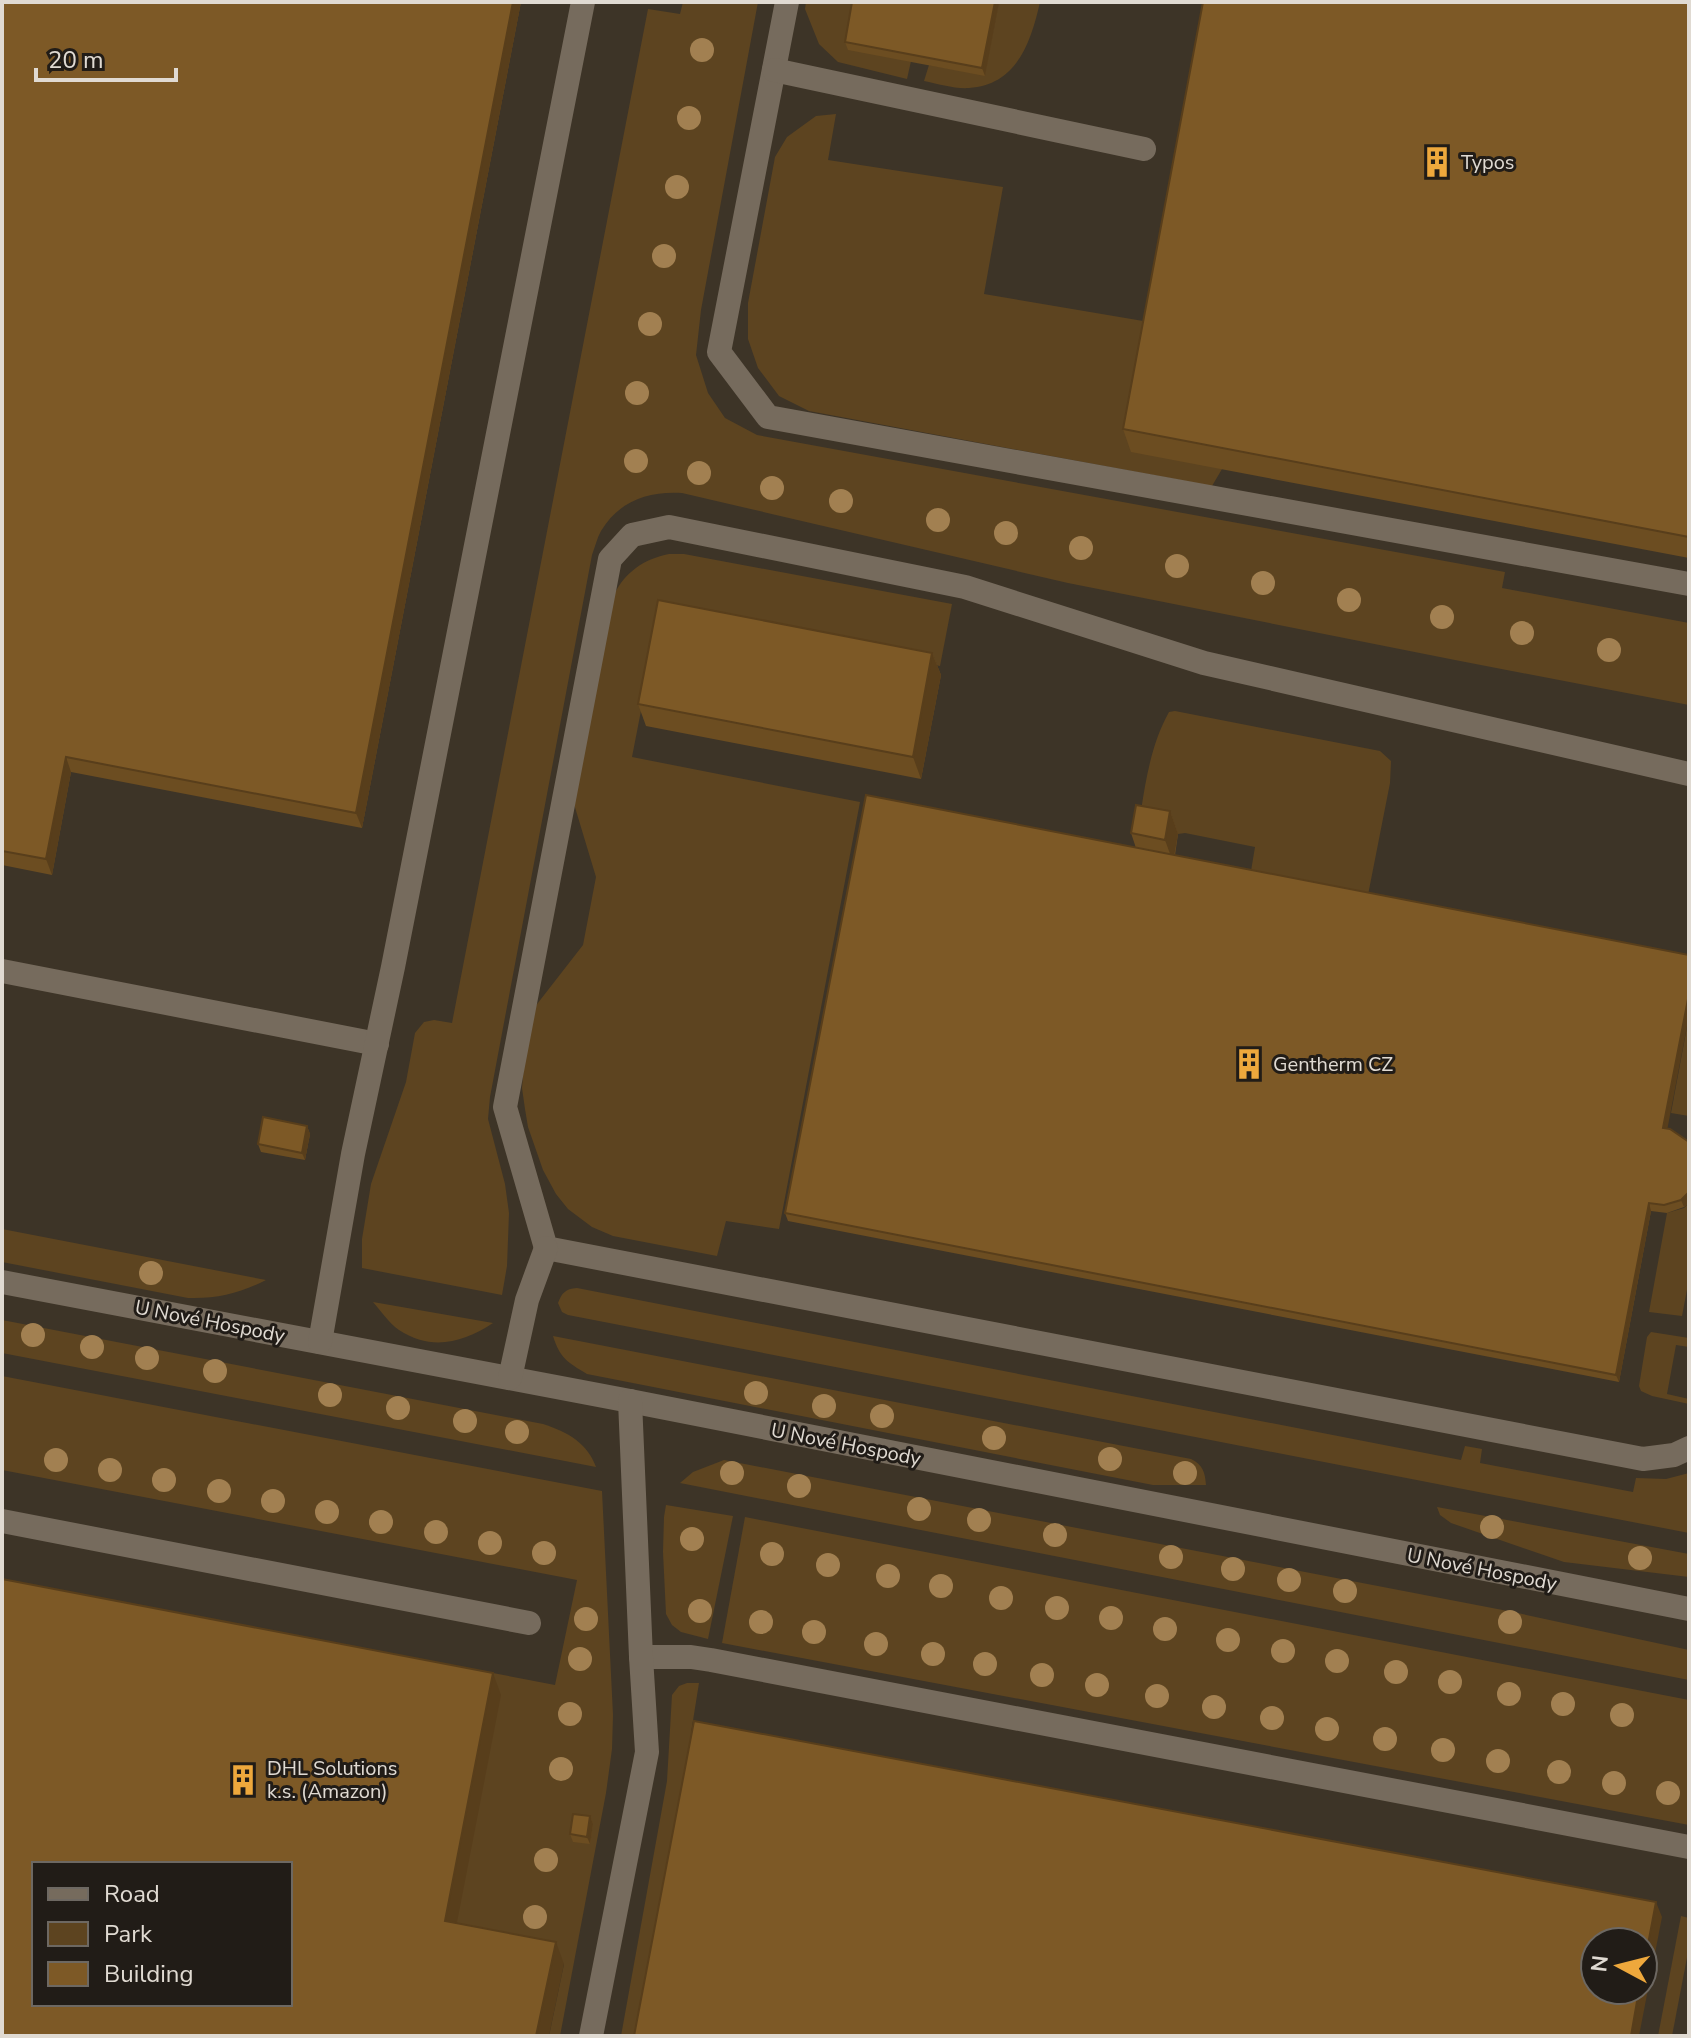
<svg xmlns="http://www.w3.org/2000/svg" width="1691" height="2038" viewBox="0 0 1691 2038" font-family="'Nunito Sans',sans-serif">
	<rect width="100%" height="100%" fill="#3d3427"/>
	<!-- green -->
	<g fill="#5d4420">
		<path d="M683,2H758L701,310L696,355L708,393L725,418L757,435L1505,572L1502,588L1689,623V705L1455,660L1068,583L682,493C648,491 619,501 601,531C597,538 595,547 592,555L490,1097L488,1119L505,1184L509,1213L507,1266L502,1295L362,1268V1239L371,1184L406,1082L415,1033L424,1022L434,1020L452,1023L648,9L680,14Z"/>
		<polygon points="806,2 857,2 911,61 907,79 838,62 819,44 805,9"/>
		<path d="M999,2H1040C1031,42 1017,85 969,88C955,89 938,84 924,81L929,65L985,75Z"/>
		<polygon points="836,114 828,160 1003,187 984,294 1155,323 1222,469 1212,486 809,411 779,396 758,368 748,339 748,303 775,157 787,137 816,116"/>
		<path d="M669,554H684L952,604L940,666L660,613L632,757L860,802L779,1229L726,1221L717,1256L613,1236L592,1227L568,1209L556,1194L543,1170L528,1127L525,1109L522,1088L524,1064L534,1008L583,945L596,877L574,804L614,595C625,572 644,559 669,554Z"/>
		<path d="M1175,711L1380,751L1391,761L1390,783L1367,900L1250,877L1255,847L1185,833L1178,834L1134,855C1143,807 1145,755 1169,712Z"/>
		<polygon points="1689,1016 1689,1116 1671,1113"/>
		<polygon points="1689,1203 1689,1279 1682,1316 1649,1312 1667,1213 1684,1208"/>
		<path d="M2,1229L266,1280C241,1293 217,1299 188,1298L2,1262Z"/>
		<path d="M577,1288L1461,1460L1465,1446L1482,1449L1480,1463L1633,1492L1636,1478L1666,1479L1689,1473V1533L568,1315L562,1312L558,1303C562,1293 565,1289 577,1288Z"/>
		<path d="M373,1302L493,1323C463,1343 431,1351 399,1330C389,1323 381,1311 373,1302Z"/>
		<path d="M2,1320L543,1424C568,1432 587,1443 596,1467L2,1353Z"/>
		<polygon points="1651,1332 1689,1338 1689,1347 1676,1345 1667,1394 1689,1399 1689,1404 1652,1396 1641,1391 1639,1386 1647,1337"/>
		<path d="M553,1336L1191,1459C1203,1465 1205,1472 1206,1485H1153L587,1374C567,1362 560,1358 553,1336Z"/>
		<polygon points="2,1376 602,1491 613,1715 612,1749 606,1793 560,2036 549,2036 564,1964 453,1943 47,1608 50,1588 555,1685 577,1580 2,1470"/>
		<polygon points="724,1460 1513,1612 1689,1650 1689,1680 680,1483 693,1472"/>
		<polygon points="666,1505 733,1516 708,1639 681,1632 672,1625 666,1614 663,1552 664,1517"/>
		<polygon points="1437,1507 1689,1554 1689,1577 1564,1562 1451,1523 1440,1515"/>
		<polygon points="745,1517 1689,1700 1689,1825 722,1643"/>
		<polygon points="687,1683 699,1683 691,1733 699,1736 642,2036 621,2036 667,1781 672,1695 679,1686"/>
		<polygon points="1681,1916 1689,1918 1689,1947 1672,2036 1658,2036"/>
	</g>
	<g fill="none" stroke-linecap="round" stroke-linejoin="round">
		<!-- minor -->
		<g stroke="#766b5d" stroke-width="24">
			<polyline points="787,2 719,352 768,417 1689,584"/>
			<polyline points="774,70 1144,149"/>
			<polyline points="1689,774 1204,663 965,587 669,527 632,535 610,559 505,1107 546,1248 1643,1459 1674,1455 1689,1448"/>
			<polyline points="2,971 377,1044"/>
			<polyline points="2,1282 630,1401 1689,1609"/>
			<polyline points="320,1342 353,1154 393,967 583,2"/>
			<polyline points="510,1378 527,1300 546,1248"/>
			<polyline points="2,1521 529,1623"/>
			<polyline points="641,1657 691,1657 711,1660 1689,1847"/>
			<polyline points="591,2036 647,1752 641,1657 630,1401"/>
		</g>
	</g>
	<!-- trees -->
	<g fill="#a28051">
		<circle cx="702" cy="50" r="12"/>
		<circle cx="689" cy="118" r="12"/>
		<circle cx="677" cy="187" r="12"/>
		<circle cx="664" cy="256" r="12"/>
		<circle cx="650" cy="324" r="12"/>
		<circle cx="637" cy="393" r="12"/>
		<circle cx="636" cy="461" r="12"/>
		<circle cx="699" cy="473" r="12"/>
		<circle cx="772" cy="488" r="12"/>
		<circle cx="841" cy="501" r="12"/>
		<circle cx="938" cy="520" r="12"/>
		<circle cx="1006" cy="533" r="12"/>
		<circle cx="1081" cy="548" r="12"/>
		<circle cx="1177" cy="566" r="12"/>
		<circle cx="1263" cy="583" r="12"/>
		<circle cx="1349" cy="600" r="12"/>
		<circle cx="1442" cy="617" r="12"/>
		<circle cx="1522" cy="633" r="12"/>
		<circle cx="1609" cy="650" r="12"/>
		<circle cx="151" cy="1273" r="12"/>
		<circle cx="33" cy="1335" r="12"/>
		<circle cx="92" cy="1347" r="12"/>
		<circle cx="147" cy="1358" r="12"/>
		<circle cx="215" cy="1371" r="12"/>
		<circle cx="756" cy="1393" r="12"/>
		<circle cx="330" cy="1395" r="12"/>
		<circle cx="824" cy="1406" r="12"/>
		<circle cx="398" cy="1408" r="12"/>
		<circle cx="882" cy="1416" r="12"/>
		<circle cx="465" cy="1421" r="12"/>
		<circle cx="517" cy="1432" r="12"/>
		<circle cx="994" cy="1438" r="12"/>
		<circle cx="1110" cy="1459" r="12"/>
		<circle cx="56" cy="1460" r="12"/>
		<circle cx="110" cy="1470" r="12"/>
		<circle cx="732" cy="1473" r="12"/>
		<circle cx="1185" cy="1473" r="12"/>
		<circle cx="164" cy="1480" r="12"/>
		<circle cx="799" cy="1486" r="12"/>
		<circle cx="219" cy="1491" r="12"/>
		<circle cx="273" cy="1501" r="12"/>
		<circle cx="919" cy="1509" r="12"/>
		<circle cx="327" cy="1512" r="12"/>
		<circle cx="979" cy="1520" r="12"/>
		<circle cx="381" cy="1522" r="12"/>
		<circle cx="1492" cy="1527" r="12"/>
		<circle cx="436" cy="1532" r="12"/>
		<circle cx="1055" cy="1535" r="12"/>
		<circle cx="692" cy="1539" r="12"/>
		<circle cx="490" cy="1543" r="12"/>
		<circle cx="544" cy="1553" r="12"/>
		<circle cx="772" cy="1554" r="12"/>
		<circle cx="1171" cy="1557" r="12"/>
		<circle cx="1640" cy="1558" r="12"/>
		<circle cx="828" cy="1565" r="12"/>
		<circle cx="1233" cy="1569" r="12"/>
		<circle cx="888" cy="1576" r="12"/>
		<circle cx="1289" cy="1580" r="12"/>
		<circle cx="941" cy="1586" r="12"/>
		<circle cx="1345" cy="1591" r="12"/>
		<circle cx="1001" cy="1598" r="12"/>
		<circle cx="1057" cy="1608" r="12"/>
		<circle cx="700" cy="1611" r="12"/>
		<circle cx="1111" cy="1618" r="12"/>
		<circle cx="586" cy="1619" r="12"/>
		<circle cx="761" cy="1622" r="12"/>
		<circle cx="1510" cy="1622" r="12"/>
		<circle cx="1165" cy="1629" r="12"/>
		<circle cx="814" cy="1632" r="12"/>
		<circle cx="1228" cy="1640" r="12"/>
		<circle cx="876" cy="1644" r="12"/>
		<circle cx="1283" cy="1651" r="12"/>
		<circle cx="933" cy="1654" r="12"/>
		<circle cx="580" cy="1659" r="12"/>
		<circle cx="1337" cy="1661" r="12"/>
		<circle cx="985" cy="1664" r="12"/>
		<circle cx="1396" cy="1672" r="12"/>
		<circle cx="1042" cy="1675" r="12"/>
		<circle cx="1450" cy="1682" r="12"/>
		<circle cx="1097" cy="1685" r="12"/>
		<circle cx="1509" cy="1694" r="12"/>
		<circle cx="1157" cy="1696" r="12"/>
		<circle cx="1563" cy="1704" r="12"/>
		<circle cx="1214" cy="1707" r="12"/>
		<circle cx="570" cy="1714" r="12"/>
		<circle cx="1622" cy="1715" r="12"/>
		<circle cx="1272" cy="1718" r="12"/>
		<circle cx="1327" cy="1729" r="12"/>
		<circle cx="1385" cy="1739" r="12"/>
		<circle cx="1443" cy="1750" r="12"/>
		<circle cx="1498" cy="1761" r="12"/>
		<circle cx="561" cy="1769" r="12"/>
		<circle cx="1559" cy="1772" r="12"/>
		<circle cx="1614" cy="1783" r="12"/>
		<circle cx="1668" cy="1793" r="12"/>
		<circle cx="546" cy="1860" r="12"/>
		<circle cx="535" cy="1917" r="12"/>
	</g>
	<!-- wall -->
	<g fill="#6c4d21">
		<polygon points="2,2 521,2 362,828 71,772 52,875 2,865"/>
		<polygon points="852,2 999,2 985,76 848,50 845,42"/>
		<polygon points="1689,2 1689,558 1131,452 1123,429"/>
		<polygon points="932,653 941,675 921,779 646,726 638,704"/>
		<polygon points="1170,811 1178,834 1175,855 1668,1129 1689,1142 1689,1203 1684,1207 1667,1213 1651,1211 1619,1382 788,1221 785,1213 1136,848 1131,833"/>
		<polygon points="307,1126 310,1134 305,1160 261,1152 258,1144"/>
		<polygon points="590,1816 593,1824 590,1844 573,1842 570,1834"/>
	</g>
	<!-- shaded-wall -->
	<g fill="#583e1b">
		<polygon points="513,2 521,2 362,828 356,813"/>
		<polygon points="995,2 999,2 985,76 982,68"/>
		<polygon points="932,653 941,675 921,779 913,757"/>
		<polygon points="66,757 71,772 52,875 46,859"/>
		<polygon points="1170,811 1178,834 1173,862 1165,840"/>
		<polygon points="1689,994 1689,1016 1666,1136 1663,1128"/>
		<polygon points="307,1126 310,1134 305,1160 302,1153"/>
		<polygon points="1689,1192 1689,1203 1684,1207 1681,1200"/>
		<polygon points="1649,1203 1651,1211 1619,1382 1616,1375"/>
		<polygon points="493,1673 501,1695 453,1943 445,1921"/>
		<polygon points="590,1816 593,1824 590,1844 587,1837"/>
		<polygon points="1656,1902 1662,1917 1639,2036 1631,2036 1639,1990 1643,1990 1643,1971"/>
		<polygon points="556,1942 564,1964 549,2036 536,2036"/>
	</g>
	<!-- building -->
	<g fill="#7d5926" stroke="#583e1b" stroke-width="2" fill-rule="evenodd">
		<polygon points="2,2 513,2 356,813 66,757 46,859 2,851"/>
		<polygon points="852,2 995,2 982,68 845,42"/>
		<polygon points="1203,2 1689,2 1689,537 1123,429"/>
		<polygon points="658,600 932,653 913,757 638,704"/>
		<polygon points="866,795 1689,955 1689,994 1663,1128 1670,1129 1689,1142 1689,1192 1681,1200 1664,1205 1649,1203 1616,1375 785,1213"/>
		<polygon points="1136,805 1170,811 1165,840 1131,833"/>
		<polygon points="263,1117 307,1126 302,1153 258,1144"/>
		<path d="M2,1579L493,1673L445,1921L556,1942L536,2036H2ZM34,1864H290V2004H34Z"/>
		<polygon points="694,1721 1656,1902 1643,1971 1643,1942 1595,1942 1595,1990 1639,1990 1631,2036 634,2036"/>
		<polygon points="573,1814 590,1816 587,1837 570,1834"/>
	</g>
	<!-- icons -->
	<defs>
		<symbol id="building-bare" viewBox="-9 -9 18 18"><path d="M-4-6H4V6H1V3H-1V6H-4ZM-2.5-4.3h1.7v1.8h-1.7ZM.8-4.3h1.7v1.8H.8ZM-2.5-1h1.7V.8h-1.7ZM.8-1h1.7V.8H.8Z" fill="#eea83c" stroke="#211c17" stroke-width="2.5" paint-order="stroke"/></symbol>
	</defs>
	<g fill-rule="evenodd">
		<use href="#building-bare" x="1415" y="140" width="44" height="44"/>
		<use href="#building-bare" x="1227" y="1042" width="44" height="44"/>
		<use href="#building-bare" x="221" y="1758" width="44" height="44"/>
	</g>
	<g text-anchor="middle" stroke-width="6" stroke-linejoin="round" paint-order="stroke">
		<!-- poi labels -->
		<g font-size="20" fill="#e0dad2" stroke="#211c17" text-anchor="start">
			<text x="1461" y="169">Typos</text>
			<text x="1273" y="1071">Gentherm CZ</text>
			<text x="267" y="1775">DHL Solutions<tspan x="267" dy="23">k.s. (Amazon)</tspan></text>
		</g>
		<!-- street labels -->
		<g font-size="20" fill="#e0dad2" stroke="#211c17">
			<text transform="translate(210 1321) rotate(11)" y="7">U Nové Hospody</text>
			<text transform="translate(846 1444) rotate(11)" y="7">U Nové Hospody</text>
			<text transform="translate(1482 1569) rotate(11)" y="7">U Nové Hospody</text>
		</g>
	</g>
	<!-- border -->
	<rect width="1691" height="2038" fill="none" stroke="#e0dad2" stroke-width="8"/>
	<!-- legend -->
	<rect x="32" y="1862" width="260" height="144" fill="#211c17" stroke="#6d6862" stroke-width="2"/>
	<rect x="48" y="1888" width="40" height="12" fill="#766b5d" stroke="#6d6862" stroke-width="2"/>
	<text x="104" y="1902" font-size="24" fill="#e0dad2">Road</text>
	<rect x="48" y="1922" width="40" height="24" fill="#5d4420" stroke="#6d6862" stroke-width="2"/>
	<text x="104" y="1942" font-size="24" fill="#e0dad2">Park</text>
	<rect x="48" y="1962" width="40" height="24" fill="#7d5926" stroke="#6d6862" stroke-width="2"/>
	<text x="104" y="1982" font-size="24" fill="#e0dad2">Building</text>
	<!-- north arrow -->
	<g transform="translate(1619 1966) rotate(277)"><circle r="38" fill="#211c17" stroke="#6d6862" stroke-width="2"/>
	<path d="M0-6L14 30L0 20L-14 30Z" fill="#eea83c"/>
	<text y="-12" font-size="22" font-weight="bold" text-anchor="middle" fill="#e0dad2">N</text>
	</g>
	<!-- scale -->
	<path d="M36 68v12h140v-12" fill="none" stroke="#e0dad2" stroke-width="4"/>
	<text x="48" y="68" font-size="24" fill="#e0dad2" stroke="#211c17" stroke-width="6" paint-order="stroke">20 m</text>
</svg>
